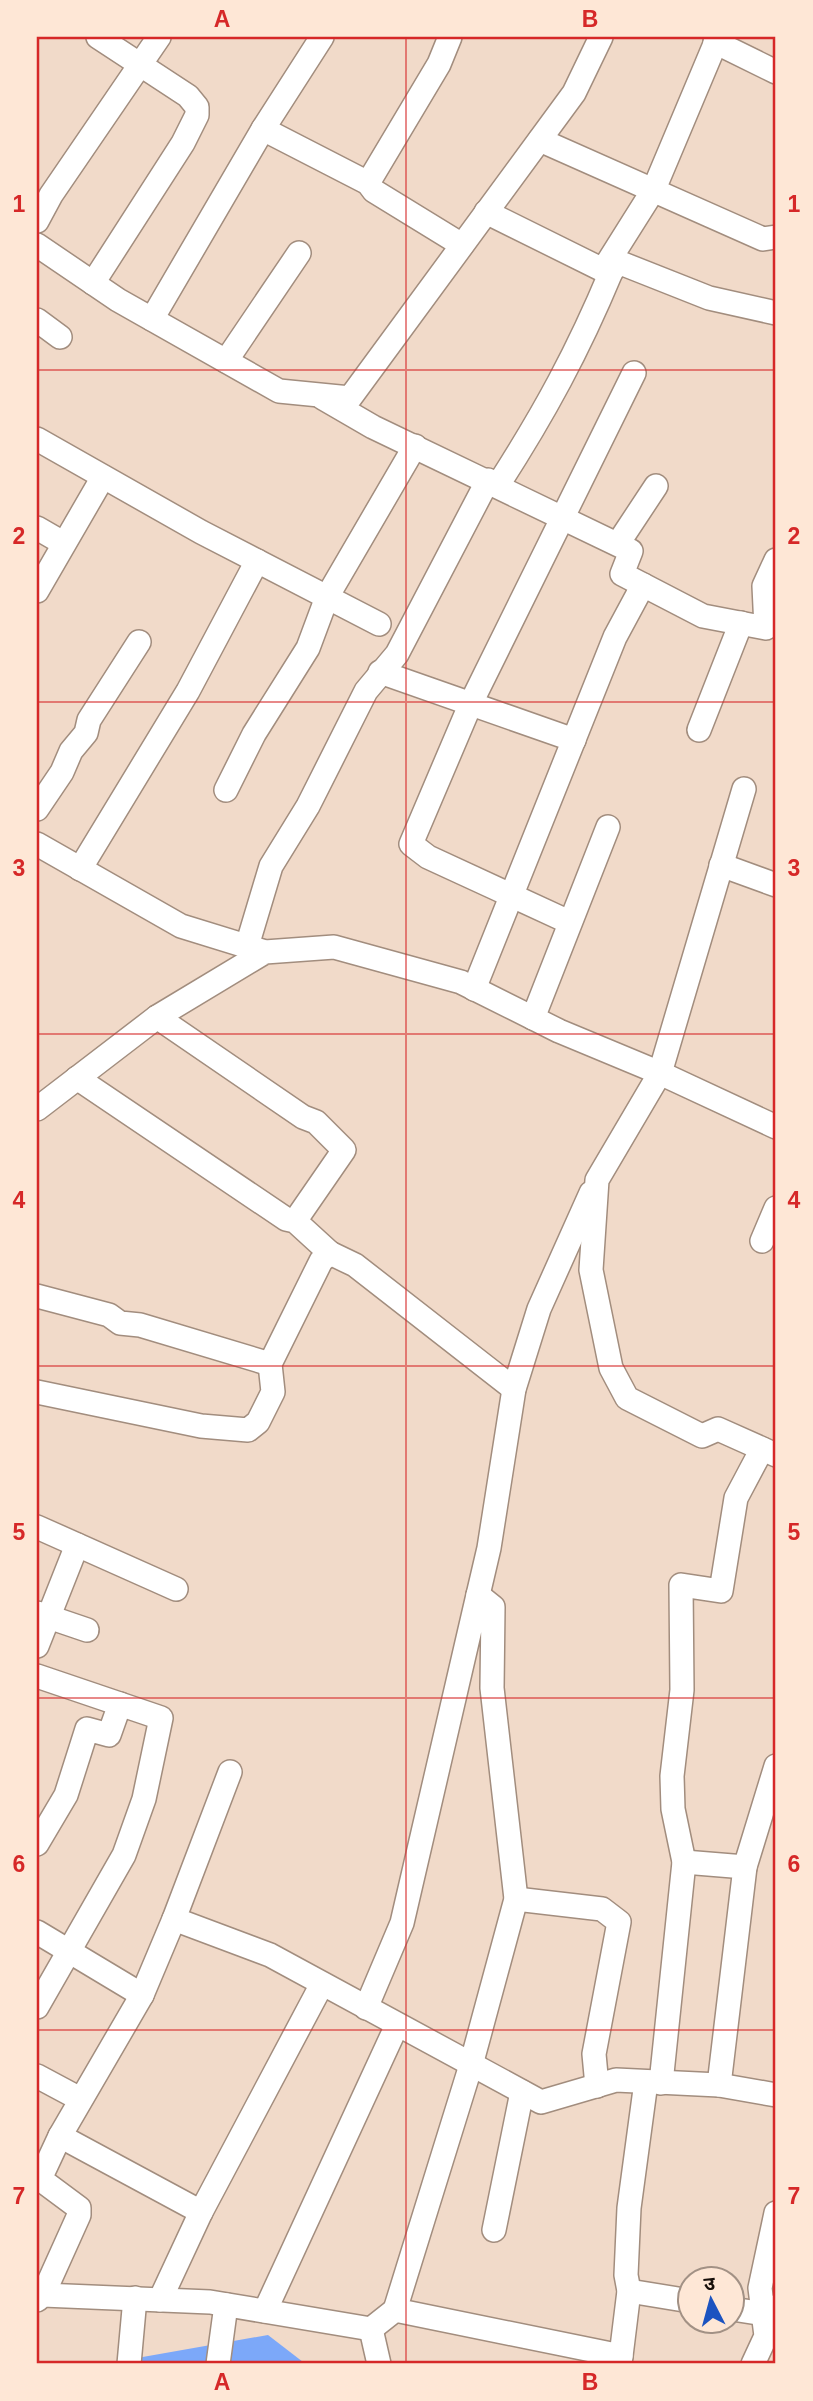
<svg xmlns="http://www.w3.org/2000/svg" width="813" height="2401" viewBox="0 0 813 2401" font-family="Helvetica,'Noto Sans Devanagari',sans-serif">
	<rect width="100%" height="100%" fill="#f1dac9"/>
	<!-- water -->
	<polygon fill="#7ca8f9" points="268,2335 303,2362 301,2364 126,2364 137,2358"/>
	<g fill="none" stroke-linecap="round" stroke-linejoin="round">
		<defs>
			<g id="minor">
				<polyline points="715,42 776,72"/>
				<polyline points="263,129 368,183 374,191 462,245"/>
				<polyline points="540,140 763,239 776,237"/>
				<polyline points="368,183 439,64 450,37"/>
				<polyline points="486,212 603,270 654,189 718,37"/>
				<polyline points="37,221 51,195 159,37"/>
				<polyline points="37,245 118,300 279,391 350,398 574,93 601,37"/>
				<polyline points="611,272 618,262 709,298 776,313"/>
				<polyline points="93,283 183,143 197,115 197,107 188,96 98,37"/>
				<polyline points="152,319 263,129 322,37"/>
				<polyline points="37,320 60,337"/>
				<polyline points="226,361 299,253"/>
				<polyline points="323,398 373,427 631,551 622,574 703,616 766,628 764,586 776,560"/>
				<polyline points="37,439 201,532 379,624"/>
				<path d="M498,485C545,412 578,351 611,272L603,270"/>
				<polyline points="37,528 63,543"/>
				<polyline points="614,542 621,539 656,486"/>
				<polyline points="37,591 103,477"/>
				<polyline points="380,672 574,740"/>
				<polyline points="699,730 741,623"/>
				<polyline points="744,789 660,1073 597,1180 591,1270 611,1368 627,1398 702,1436 718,1429 776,1455"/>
				<polyline points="226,790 254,734 308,648 327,597 415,446"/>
				<polyline points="37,809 62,772 71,751 86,733 89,720 139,642"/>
				<polyline points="37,844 181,926 262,951"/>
				<polyline points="721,865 776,885"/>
				<polyline points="80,869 188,691 257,561"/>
				<polyline points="569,922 428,857 411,844 471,703 634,373"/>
				<polyline points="247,946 271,866 308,806 366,691 397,654 488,480"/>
				<polyline points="474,989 615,637 643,585"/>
				<polyline points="157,1017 303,1117 316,1122 344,1150 295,1221"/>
				<polyline points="533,1018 608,827"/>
				<polyline points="77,1078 286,1219 295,1221 330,1253 355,1265 514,1389"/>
				<polyline points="37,1109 157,1017 265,952 334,947 461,982 559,1031 660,1073 776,1127"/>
				<polyline points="762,1241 776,1208"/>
				<polyline points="37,1296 109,1315 120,1323 140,1325 270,1364"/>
				<polyline points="37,1392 201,1426 248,1430 258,1422 273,1392 270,1364 321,1261 330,1253"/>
				<polyline points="37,1527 176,1589"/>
				<polyline points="478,1595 489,1548 514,1389 539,1309 591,1193"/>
				<polyline points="37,1613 87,1630"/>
				<polyline points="37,1646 77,1545"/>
				<polyline points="37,1676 161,1718 144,1799 124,1855 37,2007"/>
				<polyline points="230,1772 174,1919 270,1955 541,2102 616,2080 719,2085 776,2095"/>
				<polyline points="37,1844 66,1795 87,1729 109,1735 120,1704"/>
				<polyline points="684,1862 745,1867"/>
				<polyline points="516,1899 602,1909 619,1922 594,2054 597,2086"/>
				<polyline points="174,1919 142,1995 60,2136 201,2212"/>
				<polyline points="37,1932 142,1995"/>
				<polyline points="366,2008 402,1923 478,1595 493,1607 492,1688 516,1899 471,2065 395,2310"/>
				<polyline points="37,2076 80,2099"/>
				<polyline points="661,2083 684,1862 673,1809 672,1776 682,1690 681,1585 721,1591 736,1498 762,1449"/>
				<polyline points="719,2085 745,1867 776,1766"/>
				<polyline points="494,2230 522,2092"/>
				<polyline points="629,2291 690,2301"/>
				<polyline points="43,2295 79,2215 79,2208 40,2179 60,2136"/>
				<polyline points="37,2300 43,2295 210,2302 371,2329 395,2310 621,2356"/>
				<polyline points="160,2300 201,2212 322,1984"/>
				<polyline points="732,2309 764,2314 774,2307"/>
				<polyline points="265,2311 397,2025"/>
				<polyline points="371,2329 379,2364"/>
				<polyline points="129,2364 135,2298"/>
				<polyline points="218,2364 226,2305"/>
				<polyline points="620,2364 629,2291 626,2275 629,2208 646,2082"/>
				<polyline points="753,2364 766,2336 760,2288 776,2213"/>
			</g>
		</defs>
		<!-- minor casing -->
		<use href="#minor" stroke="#a28d7e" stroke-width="26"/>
		<!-- minor -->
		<use href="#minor" stroke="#fff" stroke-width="23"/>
	</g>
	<!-- grid -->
	<path fill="none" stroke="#d62828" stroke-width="2" stroke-opacity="0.55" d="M406,37V2364M37,370H776M37,702H776M37,1034H776M37,1366H776M37,1698H776M37,2030H776"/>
	<!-- border -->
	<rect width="813" height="2401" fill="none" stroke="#fee7d6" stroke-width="77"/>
	<!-- north arrow -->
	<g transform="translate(711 2300) rotate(354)"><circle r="33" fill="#fee7d6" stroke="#a29185" stroke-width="2"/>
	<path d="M0-5L12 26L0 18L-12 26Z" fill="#1c53c0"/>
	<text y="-10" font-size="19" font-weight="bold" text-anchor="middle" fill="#18100b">उ</text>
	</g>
	<rect x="38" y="38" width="736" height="2324" fill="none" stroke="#d62828" stroke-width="2.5"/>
	<g font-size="23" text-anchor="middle" font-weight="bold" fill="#d62828">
		<text x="222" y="27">A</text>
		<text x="590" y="27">B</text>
		<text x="19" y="212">1</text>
		<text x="794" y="212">1</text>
		<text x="19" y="544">2</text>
		<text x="794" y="544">2</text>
		<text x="19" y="876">3</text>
		<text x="794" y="876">3</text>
		<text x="19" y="1208">4</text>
		<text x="794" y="1208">4</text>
		<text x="19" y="1540">5</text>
		<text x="794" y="1540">5</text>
		<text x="19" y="1872">6</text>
		<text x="794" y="1872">6</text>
		<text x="19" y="2204">7</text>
		<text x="794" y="2204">7</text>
		<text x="222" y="2390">A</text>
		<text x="590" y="2390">B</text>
	</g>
</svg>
